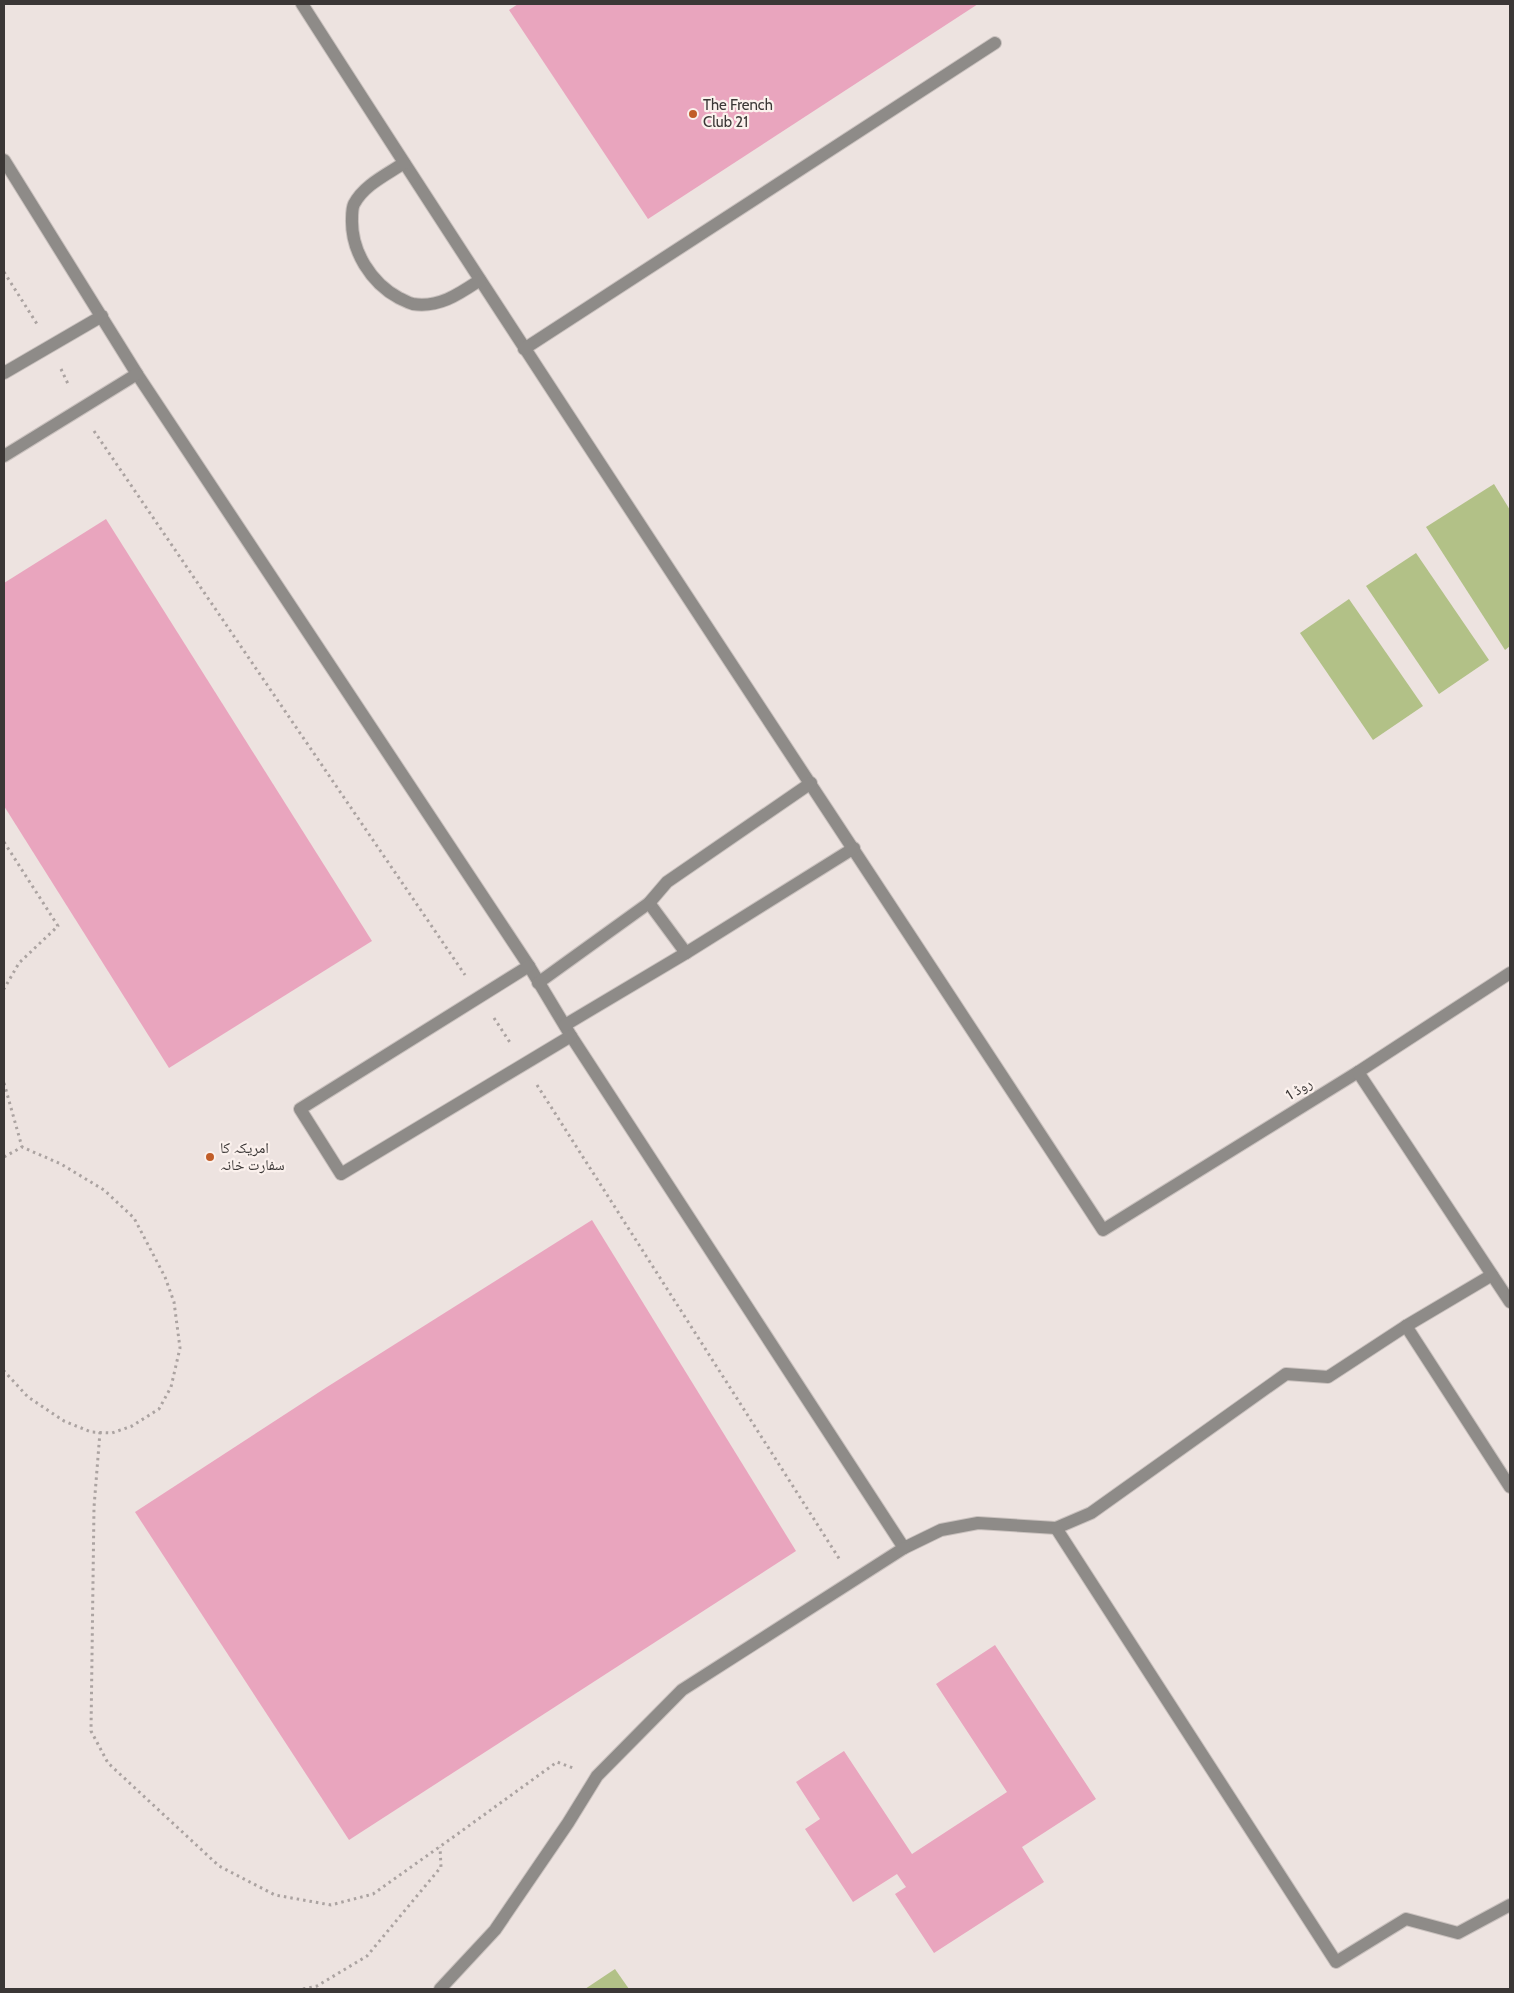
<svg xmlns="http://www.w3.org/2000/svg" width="1514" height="1993" viewBox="0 0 1514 1993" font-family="Cabin,'Noto Naskh Arabic',sans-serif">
	<rect width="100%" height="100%" fill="#ede3e0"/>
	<!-- pitch -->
	<g fill="#b2c187">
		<polygon points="1494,484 1510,510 1510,646 1505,650 1426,527"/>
		<polygon points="1416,553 1489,660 1439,694 1366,586"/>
		<polygon points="1349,599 1423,706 1373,740 1300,633"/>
		<polygon points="615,1969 629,1989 585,1989"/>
	</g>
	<!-- building -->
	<g fill="#e9a5be">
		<polygon points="518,4 978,4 648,219 509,10"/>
		<polygon points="106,519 372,941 169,1068 4,806 4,583"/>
		<polygon points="592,1220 796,1551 349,1840 135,1512 327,1387"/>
		<polygon points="995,1645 1096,1799 1022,1847 1044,1882 934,1953 895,1894 906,1887 897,1874 853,1902 805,1829 820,1819 796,1782 844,1751 912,1854 1007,1792 936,1684"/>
	</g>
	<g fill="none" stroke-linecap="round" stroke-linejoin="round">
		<defs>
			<g id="minor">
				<path d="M302,4C565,415 836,821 1103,1230L1358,1072L1510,973"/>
				<polyline points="4,160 137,374 529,966 571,1036 904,1548 941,1530 978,1523 1056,1528 1091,1513 1286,1374 1328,1377 1406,1326 1492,1275"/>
				<path d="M404,163C386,175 364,185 354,204C352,208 352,214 352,219C351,251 371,283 399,298C404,300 408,303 413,304C439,308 459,294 480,280"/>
				<polyline points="524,349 995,43"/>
				<polyline points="4,373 102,316"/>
				<polyline points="4,456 137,374"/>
				<polyline points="649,903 686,953"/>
				<polyline points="529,966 300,1109 341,1174 571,1036"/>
				<polyline points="538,983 649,903 667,882 811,783"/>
				<polyline points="565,1025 686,953 854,848"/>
				<polyline points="1358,1072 1510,1302"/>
				<polyline points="1406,1326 1510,1487"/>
				<polyline points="1056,1528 1336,1962 1406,1919 1458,1933 1510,1905"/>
				<polyline points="440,1989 495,1930 568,1823 597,1776 682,1690 904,1548"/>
			</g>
		</defs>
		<!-- minor casing -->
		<use href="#minor" stroke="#c9c1be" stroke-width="14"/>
		<!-- path -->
		<g stroke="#aba3a1" stroke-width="3" stroke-dasharray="2.5 4" stroke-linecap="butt">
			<polyline points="4,272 37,324"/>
			<polyline points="61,369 69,386"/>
			<polyline points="94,431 465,975"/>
			<polyline points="4,842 58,926 19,963 4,989"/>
			<polyline points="494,1018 511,1044"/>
			<polyline points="4,1083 22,1147"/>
			<polyline points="537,1085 840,1560"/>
			<polyline points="4,1157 22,1147 61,1164 104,1190 134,1218 165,1277 174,1302 180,1348 171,1387 159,1409 132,1426 112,1433 91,1432 64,1421 28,1397 4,1371"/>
			<polyline points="100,1432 94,1507 91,1731 108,1763 219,1866 275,1895 331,1905 373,1894 452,1838 557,1762 573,1768"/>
			<polyline points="303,1989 317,1986 367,1956 441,1867 440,1847"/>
		</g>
		<!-- minor -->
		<use href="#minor" stroke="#8e8b88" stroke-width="12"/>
	</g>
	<!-- markers -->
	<g fill="#c15d28" stroke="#fbf1ed" stroke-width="2">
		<circle cx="693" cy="114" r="5"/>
		<circle cx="210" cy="1157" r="5"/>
	</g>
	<g text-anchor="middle" stroke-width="4.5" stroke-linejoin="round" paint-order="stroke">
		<!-- poi labels -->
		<g font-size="15" fill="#3b3736" stroke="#fbf1ed" text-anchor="start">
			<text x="703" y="110">The French<tspan x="703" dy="17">Club 21</tspan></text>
			<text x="220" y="1153">امریکہ کا<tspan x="220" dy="17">سفارت خانہ</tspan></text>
		</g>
		<!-- street labels -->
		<g font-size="15" fill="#3b3736" stroke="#fbf1ed">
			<text transform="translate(1299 1089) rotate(-32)" y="5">روڈ 1</text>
		</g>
	</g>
	<!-- border -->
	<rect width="1514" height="1993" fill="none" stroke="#3b3736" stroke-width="10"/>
</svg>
